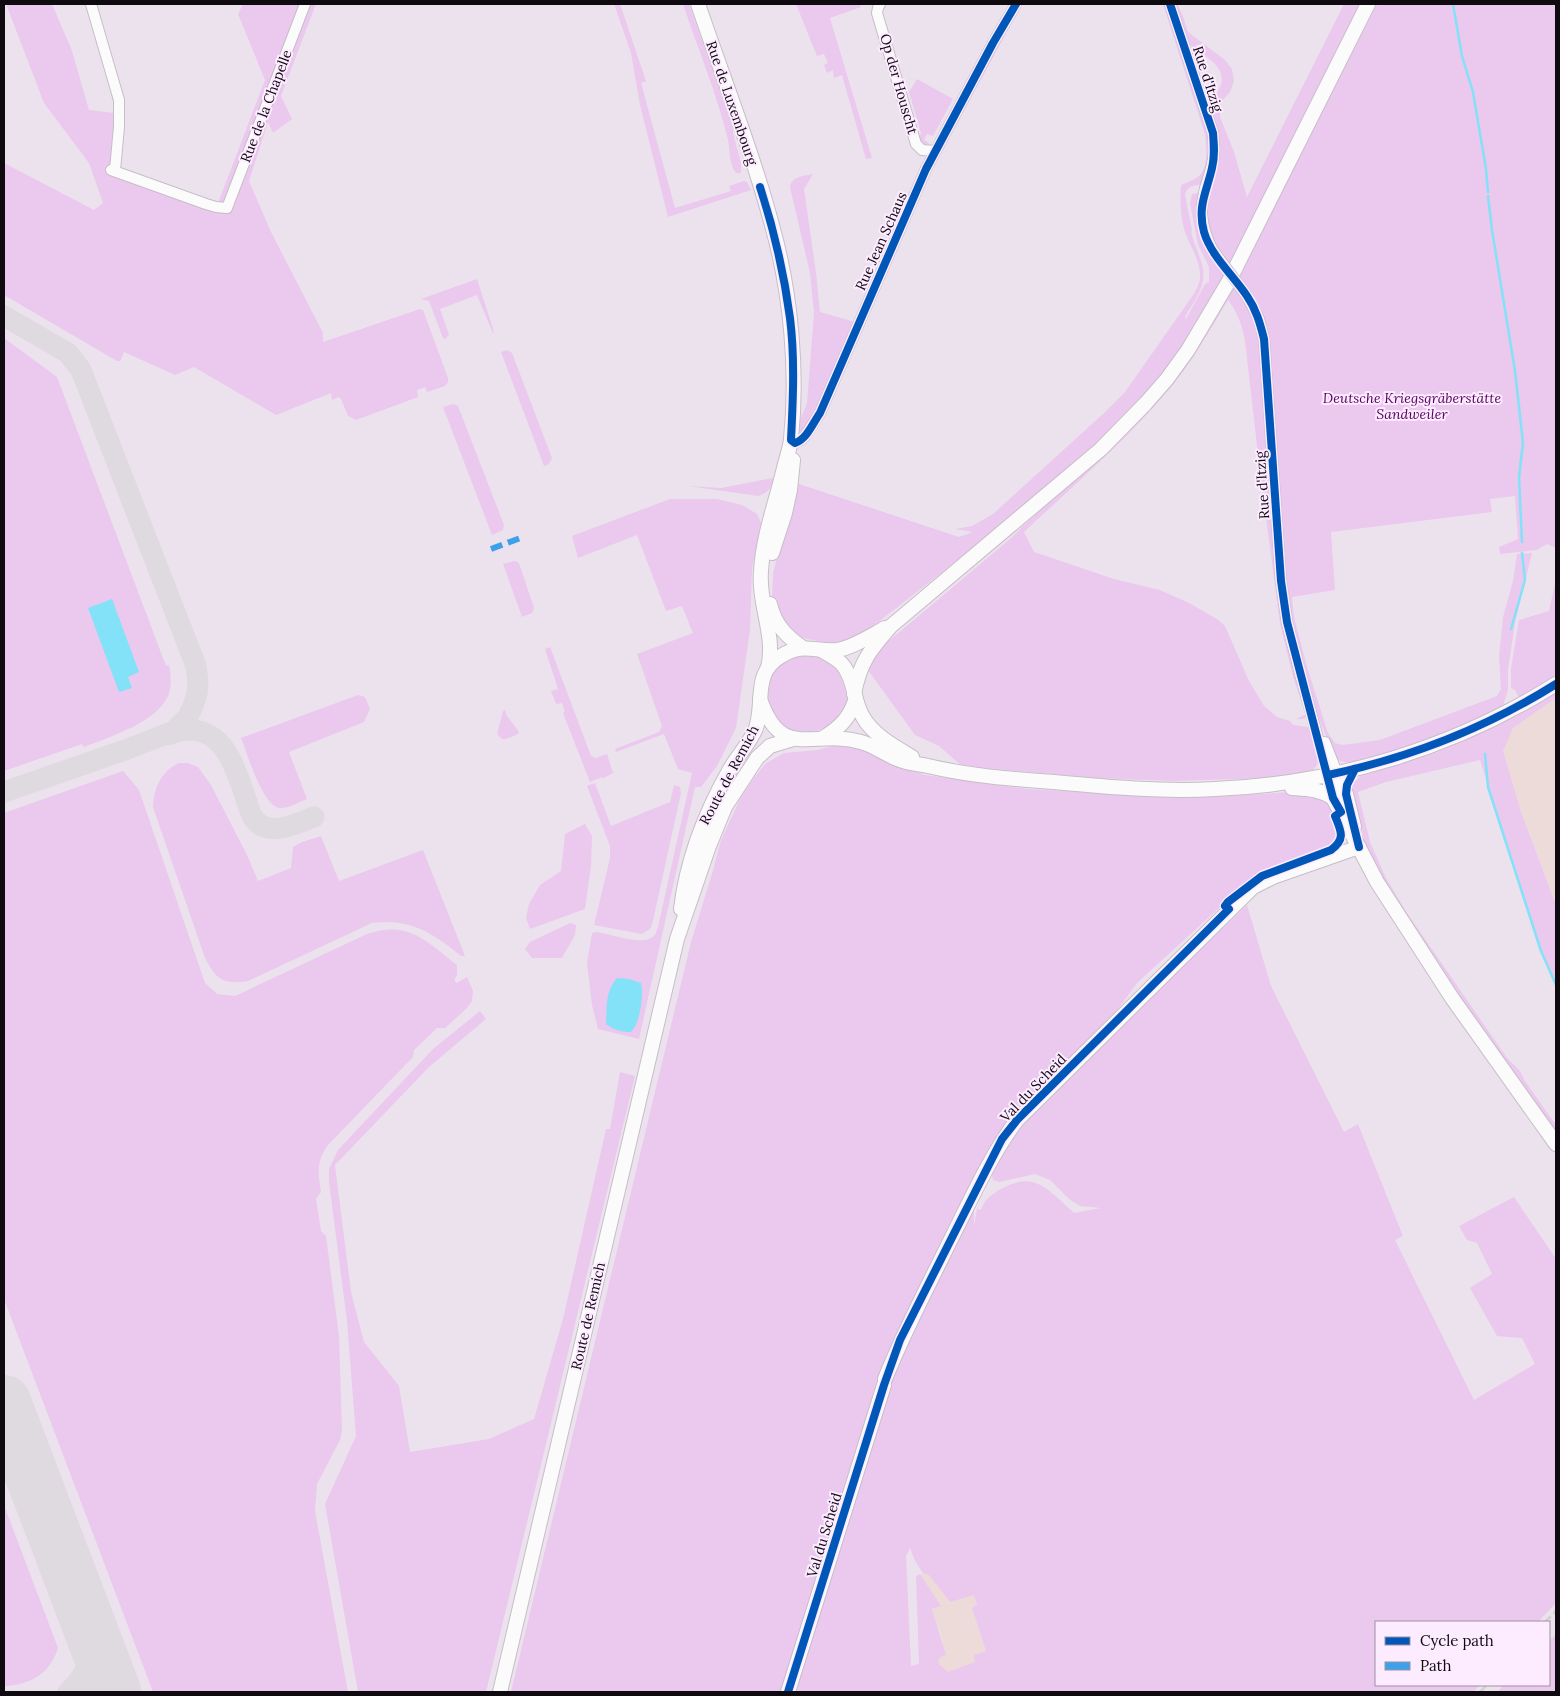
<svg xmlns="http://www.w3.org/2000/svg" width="1560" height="1696" viewBox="0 0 1560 1696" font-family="Lora,serif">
	<rect width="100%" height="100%" fill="#ece2ed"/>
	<!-- industrial -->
	<g fill="#eddbda">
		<polygon points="1556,698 1556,905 1521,812 1503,751 1512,728"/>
		<polygon points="923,1573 929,1574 950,1602 974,1594 977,1606 972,1608 986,1651 976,1662 948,1672 938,1663 943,1641 932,1609 941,1606 920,1574"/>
	</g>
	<!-- green -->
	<g fill="#ebc8ee" fill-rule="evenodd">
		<polygon points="6,4 52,4 72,51 89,110 114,113 113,101 101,51 116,100 115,171 215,211 265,80 238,14 243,4 316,4 281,96 292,119 273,133 268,122 249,181 271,232 323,333 323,342 420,309 423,310 448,378 448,382 445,386 427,392 425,387 417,390 418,397 356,420 348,416 341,399 338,397 332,400 331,393 276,415 194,367 175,375 124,352 120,361 117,361 4,295 4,163 94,210 103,203 89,163 44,103"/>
		<polygon points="614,4 620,4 646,81 641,83 675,208 731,191 729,186 744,181 747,182 751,190 668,217 640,105 631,53"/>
		<path d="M683,4H689L733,128C733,143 743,158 741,173H736C729,165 730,151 728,140C717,94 698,49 683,4Z"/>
		<polygon points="796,4 860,4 861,7 830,18 872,158 866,159 842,75 834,78 833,70 827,73 824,65 828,63 824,54 817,56"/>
		<polygon points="1019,4 1022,4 918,195 1016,11"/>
		<path d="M1163,4H1167L1203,112L1211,145L1210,160L1202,184C1194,186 1187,185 1185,195L1192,230L1191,231C1193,244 1201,256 1203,269C1206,287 1193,303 1185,317L1186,319L1205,284L1209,282V267L1198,245L1190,203L1192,194L1198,193C1196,231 1200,242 1223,273L1227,265L1212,242L1206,226V197L1216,167L1207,98L1208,95L1216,94C1230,75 1216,63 1201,53L1203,48L1198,44L1195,48L1189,45L1174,4H1177L1183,16L1188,32L1225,60L1232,69L1234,81L1230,92L1222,101L1220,106V117L1234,152L1247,197L1344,4H1364L1242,243L1202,318L1187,340L1157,382L1118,426L990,535L877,623L852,638L832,644L793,636L781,623L772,597L773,574L794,485L799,484L959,537L973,532L955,529L972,526L993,514L1104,413L1125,392L1191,298C1195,292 1200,284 1200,277C1201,262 1190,246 1185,232C1180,216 1180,201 1181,185C1187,182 1196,180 1200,175C1209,165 1206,146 1205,134Z"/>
		<path d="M1377,4H1556V548L1547,544L1537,550L1500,554L1499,547L1518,539L1515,496L1490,499L1492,512L1331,532L1335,590L1292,597L1294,617L1307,667L1328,733L1335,743L1343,745L1380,740L1497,696L1501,689L1499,656L1503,617L1513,581L1517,554L1532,553L1515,623L1508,670V690L1502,709L1402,750L1350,763L1340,761L1334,755L1302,679L1311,713L1304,719H1296L1306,714L1293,677L1280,623L1261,480L1245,341C1242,325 1238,313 1228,300C1210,330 1193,360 1171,387C1127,440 1074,485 1024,532L1034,552L1114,579L1160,590L1189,603L1217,619L1225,626L1249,681L1264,706L1277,717L1290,721L1293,725L1315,728L1320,759L1317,765L1313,770L1306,772L1271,778L1174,781L1096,778L962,766L939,746L915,735L865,666L871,656L1010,539L1023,526L1132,427L1228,293Z"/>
		<polygon points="917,79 953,99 933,136 927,134 924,140 929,143 926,145 920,142 919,137 921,133 909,92"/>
		<path d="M813,174L804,189L816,273L820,312L855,322L825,393L803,433L796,430L807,403L814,313L810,273L790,187C792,176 804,176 813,174Z"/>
		<polygon points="477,279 494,332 493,333 477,295 440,309 449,335 445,339 443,338 429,301 421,299"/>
		<path d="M4,338L57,377L166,666L169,665C171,675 172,686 168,696C156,723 109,737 84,747L82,744L4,771Z"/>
		<polygon points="507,350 512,353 552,458 549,464 544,466 501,352"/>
		<polygon points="453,404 458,406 504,525 503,530 492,535 443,407"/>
		<path d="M773,478C773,488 767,493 758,496L688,486L721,488Z"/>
		<path d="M670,499H717L742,505L757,514L761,523L752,569L750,630L736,728L717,766L701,787H695L639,1039L598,1029L592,1005L587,963L592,933L597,932C609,934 638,944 649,939C655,937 656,932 658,927L692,773L678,769L664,734L616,752L615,749L659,732L662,726L637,654L693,633L682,606L666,611L637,535L578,558L572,536Z"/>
		<polygon points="514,561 518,562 520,566 534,608 532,613 522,617 503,564"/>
		<polygon points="1556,579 1556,678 1522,698 1518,696 1515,690 1511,688 1511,668 1519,620 1549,611"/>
		<polygon points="550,647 591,756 596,758 607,754 613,773 602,779 602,777 590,782 563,713 565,712 562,703 556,704 551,691 558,689 545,649"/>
		<path d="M807,654C831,658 839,667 845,690C847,695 849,700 847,706C840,729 809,735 788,733L766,705C767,697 766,687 768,680C774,663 791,657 807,654Z"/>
		<polygon points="1556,690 1556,698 1513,728 1503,751 1521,812 1556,905 1556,985 1541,951 1480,760 1386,782 1358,792 1370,842 1386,878 1407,913 1507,1058 1520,1071 1525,1081 1556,1125 1556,1137 1504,1064 1382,883 1366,848 1350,790 1352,784 1361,776 1438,752 1505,721"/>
		<path d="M358,695L365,697L370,709L364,722L289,752L307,799C299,802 289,808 281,808C263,809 247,752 241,738Z"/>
		<polygon points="505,710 507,716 519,732 518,734 506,739 502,739 497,734 503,711"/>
		<path d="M841,744L852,745L925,775L1028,789L1174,797H1212L1306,791L1325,797L1336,813L1333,815C1337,827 1343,837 1332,847L1259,876L1231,897L1137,983L1118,1009L998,1134L895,1337L878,1377L782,1692H511L691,942L712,874L721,840L740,799L754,778L765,764L784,753L817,750Z"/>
		<path d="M179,763H188L198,767L211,785L247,855L258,881L291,868L293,847L302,842L321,836L339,881L423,850L465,956H461C433,933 410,918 372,923L248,981C223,985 216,979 205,958L153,807C154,788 161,771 179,763Z"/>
		<path d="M123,771L139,790L205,983L217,994L235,996L367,934C410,920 425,941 457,965V975L454,980L457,983L467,977L473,991L472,1001L466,1009L445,1028H437L414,1050L413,1057L327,1146C316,1164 318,1172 321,1192L316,1199L321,1231L326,1236L339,1336L342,1430L340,1440L317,1484L315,1511L348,1692H153L4,1299V813Z"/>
		<polygon points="595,783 611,826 670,802 674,785 680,787 681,793 652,925 650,929 642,934 594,925 610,858 610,846 587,786"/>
		<polygon points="585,824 592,836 591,866 585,909 530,929 526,918 529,904 540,885 561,871 565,834"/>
		<path d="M1247,905L1271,986L1344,1132L1358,1124L1403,1236L1395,1240L1474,1400L1535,1364L1522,1338L1497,1336L1470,1288L1492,1274L1477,1243L1467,1240L1459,1226L1514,1197L1556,1259V1603L1538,1622H1376V1685H1480L1473,1692H795L892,1372L974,1207V1226L977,1209L981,1210C984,1200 990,1196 999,1190C1035,1169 1048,1190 1074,1213L1101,1208L1080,1206L1069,1199L1050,1180L1035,1174L999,1182L993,1180L992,1175L989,1173L1023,1120ZM910,1548L915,1561L923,1573L929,1575L950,1602L974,1595L977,1605L972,1608L986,1651L974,1655L975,1662L948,1672L938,1663L940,1657L946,1655L932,1609L941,1606L920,1574L916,1576L919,1664L911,1666L906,1556Z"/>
		<polygon points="570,923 576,925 575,935 562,958 532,958 525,949 530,942"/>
		<polygon points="480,1011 486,1019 429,1067 335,1165 351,1292 364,1342 399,1386 410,1452 489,1439 534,1419 563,1319 606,1129 610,1129 620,1072 635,1076 486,1692 358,1692 325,1504 356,1436 347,1321 329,1182 329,1169 338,1150 433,1049"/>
		<path d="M4,1505L58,1648C50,1673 32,1684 6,1686L4,1685Z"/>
		<polygon points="1556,1634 1556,1692 1497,1692 1504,1685 1549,1685 1549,1641"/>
	</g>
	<!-- water -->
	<g fill="#83e1f8">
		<polygon points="112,599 139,672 128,677 132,688 119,692 88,608"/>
		<path d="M617,978L629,979L641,983C644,995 640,1023 631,1032C621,1032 614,1030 606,1024C607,1008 605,991 617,978Z"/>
	</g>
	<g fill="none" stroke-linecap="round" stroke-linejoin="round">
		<!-- stream -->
		<g stroke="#83e1f8" stroke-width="2.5">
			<polyline points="1453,4 1462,56 1473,92 1486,169 1488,192"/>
			<polyline points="1488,196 1492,230 1515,371 1523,443 1519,477 1522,542"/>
			<polyline points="1511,629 1525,580 1522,553"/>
			<polyline points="1485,754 1488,787 1541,951 1556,985"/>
		</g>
		<!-- taxiway -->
		<g stroke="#dfd9e0" stroke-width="21">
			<polyline points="4,316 68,353 81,370 196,666 198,681 197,694 193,706 188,717 174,731 125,750 4,792"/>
			<path d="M167,735C174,733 181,730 189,730C230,729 240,784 251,814C264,840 294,825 314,817"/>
			<path d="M68,1692C99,1664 92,1640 81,1604"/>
		</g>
		<!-- runway -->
		<polyline stroke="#dfd9e0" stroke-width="54" points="4,1402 114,1691"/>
		<defs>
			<g id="minor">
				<polyline points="91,4 119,100 119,127 115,170"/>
				<polyline points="880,4 878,8 877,13 916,144 922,150 935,151"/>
				<path d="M1170,4L1213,133C1213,140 1215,147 1214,153C1213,165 1209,176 1205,188C1199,210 1202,228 1212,249"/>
				<polyline points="111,170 206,204 216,207 227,208 305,4"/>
				<polyline points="1247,296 1259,319 1264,339 1281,581 1287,622 1300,673 1328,775"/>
				<polyline points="791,440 795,443 801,440 805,436 820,413 926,169 993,43 1016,4"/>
				<polyline points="1325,742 1337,773"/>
			</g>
			<g id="major">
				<path d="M698,4C723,78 753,153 773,229C791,294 798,372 791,439C790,449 786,459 784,468C776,502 763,536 761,571C758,604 776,636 768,668"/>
				<polyline points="772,553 785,513 790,490 793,460"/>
				<path d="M770,604C775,625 786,636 803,648"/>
				<path d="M821,650C828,654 836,658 841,663C855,678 853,701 863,717C873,735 895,747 912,757"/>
				<path d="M854,694C860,662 870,650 891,626L1101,449L1146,403L1167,379L1188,350L1229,281L1368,4"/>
				<path d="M760,699C782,763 814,728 861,742C876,746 888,757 903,761C911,764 920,764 928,766C970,776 1012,779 1054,782C1108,787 1162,792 1215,789C1336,784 1454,748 1556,684"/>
				<path d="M823,738C839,728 849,719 855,701"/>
				<polyline points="1337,773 1346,794 1354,827"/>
				<polyline points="1328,775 1333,798 1377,882 1452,998 1556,1144"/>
				<path d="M1292,788C1308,789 1320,789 1333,798"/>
				<path d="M681,909C687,858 705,813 730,769C738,755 750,743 756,728C765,702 752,673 781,656C803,642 815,652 837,650C852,648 872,635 885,628"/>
				<path d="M885,1379C905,1329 930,1282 954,1233C973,1195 991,1155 1017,1120L1253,887L1273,877L1359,847"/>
				<polyline points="500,1692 677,939 709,846 725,807 757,758 770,746 793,739"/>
				<polyline points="788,1692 884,1385"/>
			</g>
		</defs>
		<!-- minor casing -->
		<use href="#minor" stroke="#c6bec7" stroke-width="12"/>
		<!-- major casing -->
		<use href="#major" stroke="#c6bec7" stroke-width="16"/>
		<!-- minor -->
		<use href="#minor" stroke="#fcfbfc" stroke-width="10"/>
		<!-- major -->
		<use href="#major" stroke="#fcfbfc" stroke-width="14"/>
		<!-- rail -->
		<g stroke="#d2d0d3" stroke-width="2.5" stroke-dasharray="8 4" stroke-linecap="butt">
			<polyline points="1545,1622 1556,1611"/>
			<polyline points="1480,1692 1487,1685"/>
		</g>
		<defs>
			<polyline id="minor-bridge" points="1212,249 1247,296"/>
		</defs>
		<!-- minor-bridge casing -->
		<use href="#minor-bridge" stroke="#c6bec7" stroke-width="12" stroke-linecap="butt"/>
		<!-- minor-bridge -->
		<use href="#minor-bridge" stroke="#fcfbfc" stroke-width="10"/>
		<!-- quiet -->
		<polyline stroke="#3da1ea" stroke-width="6" stroke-dasharray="12 6" stroke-linecap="butt" points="491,549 523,537"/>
		<defs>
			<g id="cycleway">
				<path d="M760,187C774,230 784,273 790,318C795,358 793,400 791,440L795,443C807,439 813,423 820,413L926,169L993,43L1016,4"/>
				<polyline points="1355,769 1347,785 1346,794 1359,847"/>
				<path d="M1328,775C1409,758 1486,728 1556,684"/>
				<path d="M788,1692L884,1385L900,1340L1002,1139L1017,1120L1229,909L1225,906L1228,902L1262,876L1331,850C1346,839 1341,831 1335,816L1341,812L1333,798L1287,622L1281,581L1264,339C1260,323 1256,309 1247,296C1233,275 1211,256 1204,232C1197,206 1207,191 1212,168C1215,156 1214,145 1213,133L1170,4"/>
			</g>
		</defs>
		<!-- cycleway casing -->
		<use href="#cycleway" stroke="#fdebff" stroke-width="11"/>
		<!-- cycleway -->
		<use href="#cycleway" stroke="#0057b8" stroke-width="8"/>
	</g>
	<g text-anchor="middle" stroke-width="4" stroke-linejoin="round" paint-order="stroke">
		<!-- street labels -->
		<g font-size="14" fill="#0f0910" stroke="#fdebff">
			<text transform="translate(1208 79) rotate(72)" y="5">Rue d'Itzig</text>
			<text transform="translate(899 84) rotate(74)" y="5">Op der Houscht</text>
			<text transform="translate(732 103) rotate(71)" y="5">Rue de Luxembourg</text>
			<text transform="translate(266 106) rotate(-69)" y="5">Rue de la Chapelle</text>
			<text transform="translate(881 241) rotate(-66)" y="5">Rue Jean Schaus</text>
			<text transform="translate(1262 485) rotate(-94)" y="5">Rue d'Itzig</text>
			<text transform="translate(729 775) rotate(-62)" y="5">Route de Remich</text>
			<text transform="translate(1033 1088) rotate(-46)" y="5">Val du Scheid</text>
			<text transform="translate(588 1316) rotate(-77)" y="5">Route de Remich</text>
			<text transform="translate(824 1535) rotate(-73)" y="5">Val du Scheid</text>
		</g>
		<!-- park labels -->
		<g font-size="14" font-style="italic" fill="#55005e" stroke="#fdebff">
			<text x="1412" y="403">Deutsche Kriegsgräberstätte<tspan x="1412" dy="16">Sandweiler</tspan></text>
		</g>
	</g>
	<!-- border -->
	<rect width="1560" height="1696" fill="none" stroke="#0f0910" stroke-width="10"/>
	<!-- legend -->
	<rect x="1375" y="1621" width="175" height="65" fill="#fdebff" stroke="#9e919f"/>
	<rect x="1385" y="1637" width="25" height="8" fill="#0057b8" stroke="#9e919f"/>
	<text x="1420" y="1646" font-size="15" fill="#0f0910">Cycle path</text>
	<rect x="1385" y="1662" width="25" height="8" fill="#3da1ea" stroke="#9e919f"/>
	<text x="1420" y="1671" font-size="15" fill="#0f0910">Path</text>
</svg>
